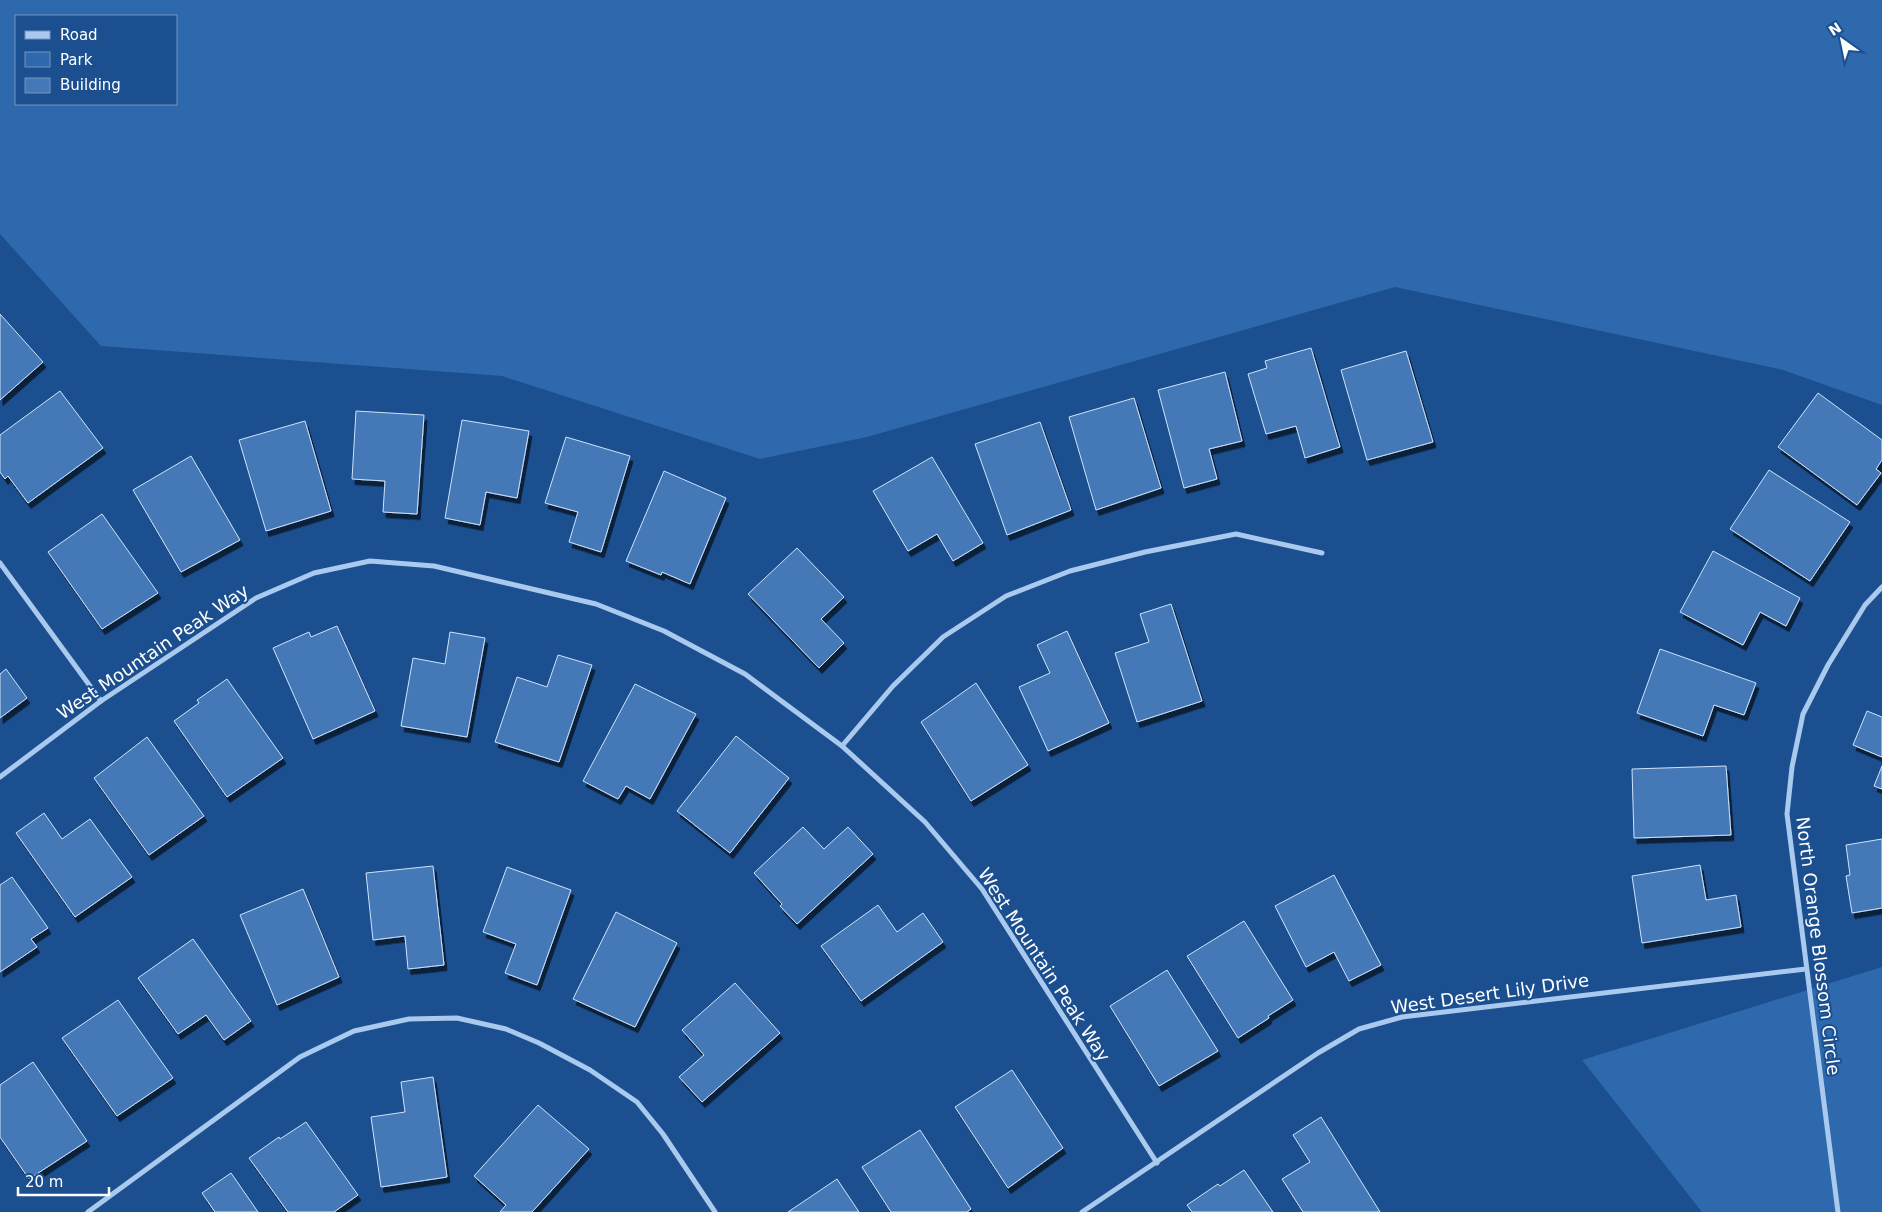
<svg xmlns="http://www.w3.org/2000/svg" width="1882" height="1212" viewBox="0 0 1882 1212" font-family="'DejaVu Sans',sans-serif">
	<defs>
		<filter id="shadow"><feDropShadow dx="3" dy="5.5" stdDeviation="0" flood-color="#0009"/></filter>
	</defs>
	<rect width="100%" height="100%" fill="#1b4f8f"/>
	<!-- green -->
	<g fill="#2e69ad" fill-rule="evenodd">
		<path d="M0,0H1882V405L1783,370L1395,287L867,437L760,459L502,376L101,346L0,234ZM176,16V104H16V16Z"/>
		<polygon points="1882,967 1882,1212 1702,1212 1582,1060"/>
	</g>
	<!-- building -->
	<g fill="#4478b7" stroke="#cfe3fa" filter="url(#shadow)">
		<polygon points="0,314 43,362 0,400"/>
		<polygon points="1311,348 1340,447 1305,458 1296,426 1266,434 1248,374 1267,368 1265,361"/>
		<polygon points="1406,351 1433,442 1367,460 1341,370"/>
		<polygon points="1225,372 1242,441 1209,449 1217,479 1184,488 1158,390"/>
		<polygon points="60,391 103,448 28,503 8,476 5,479 0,472 0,435"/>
		<polygon points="1818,393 1882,440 1882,460 1876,469 1881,473 1857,505 1778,447"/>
		<polygon points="1134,398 1161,488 1096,510 1069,417"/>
		<polygon points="356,411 424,415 417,514 383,512 385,481 352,479"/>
		<polygon points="462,420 529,431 517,498 486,492 480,525 445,518"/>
		<polygon points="305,421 331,511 266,531 239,440"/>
		<polygon points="1040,422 1071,510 1007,535 975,444"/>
		<polygon points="566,437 630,456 601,552 569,542 578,512 545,503"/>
		<polygon points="191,456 240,540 181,572 133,490"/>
		<polygon points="932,457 983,543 953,561 937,534 908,551 873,491"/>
		<polygon points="1769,470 1850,522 1810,581 1730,529"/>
		<polygon points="664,471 726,498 690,584 662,572 661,575 626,561"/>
		<polygon points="102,514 158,593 102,629 48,552"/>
		<polygon points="797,548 844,597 821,619 844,643 819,668 748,594"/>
		<polygon points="1713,551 1800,598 1786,626 1760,612 1743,645 1680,612"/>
		<polygon points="1171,604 1202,701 1137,722 1115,653 1149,642 1140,614"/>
		<polygon points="337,626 375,711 313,739 273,648 309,632 311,637"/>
		<polygon points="1067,631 1109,723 1048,751 1019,687 1050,673 1037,645"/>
		<polygon points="450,632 485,638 467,737 401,726 413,658 445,664"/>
		<polygon points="1660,649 1756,683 1744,715 1714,705 1703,736 1637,713"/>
		<polygon points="558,655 592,665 559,762 495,742 517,677 547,687"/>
		<polygon points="6,669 27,698 0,718 0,674"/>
		<polygon points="227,679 283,758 227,797 174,721 199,703 197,700"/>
		<polygon points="976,683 1028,765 971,801 921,722"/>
		<polygon points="635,684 696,714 650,799 626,786 618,799 583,781"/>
		<polygon points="1867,711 1882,717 1882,757 1853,745"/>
		<polygon points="736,736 789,778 730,853 677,811"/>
		<polygon points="147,737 204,816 149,855 94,778"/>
		<polygon points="1726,766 1731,835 1634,838 1632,769"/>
		<polygon points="1882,766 1882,789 1874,786"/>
		<polygon points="44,813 62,839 90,819 132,877 75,917 16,833"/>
		<polygon points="803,827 824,849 848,827 873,854 797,924 780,906 782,904 754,873"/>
		<polygon points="1882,839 1882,908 1852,913 1846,876 1850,875 1846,845"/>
		<polygon points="1700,865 1706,900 1736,895 1741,927 1642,943 1632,876"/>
		<polygon points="433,866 444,965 408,969 405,936 373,940 366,873"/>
		<polygon points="507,867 571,890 537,985 505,973 516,944 483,932"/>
		<polygon points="1334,875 1381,965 1349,981 1334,952 1306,967 1275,906"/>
		<polygon points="12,877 48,928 31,939 37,947 0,972 0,885"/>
		<polygon points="303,889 339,977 277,1005 240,915"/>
		<polygon points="878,905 897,932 923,913 943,942 861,1001 821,946"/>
		<polygon points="616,912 677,943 635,1027 573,999"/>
		<polygon points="1244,921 1293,1000 1268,1016 1269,1018 1238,1038 1187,956"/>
		<polygon points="193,939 251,1021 224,1040 206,1015 178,1034 138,978"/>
		<polygon points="1167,970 1218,1051 1159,1086 1110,1006"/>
		<polygon points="735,983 780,1033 702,1102 679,1077 704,1055 682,1030"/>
		<polygon points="118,1000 173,1078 117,1116 62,1038"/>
		<polygon points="33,1062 87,1141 29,1179 0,1137 0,1085"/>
		<polygon points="1012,1070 1063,1148 1008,1188 955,1107"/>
		<polygon points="433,1077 447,1177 381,1187 371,1117 405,1112 401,1082"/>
		<polygon points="538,1105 589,1149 532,1212 500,1212 506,1205 474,1176"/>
		<polygon points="1321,1117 1380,1212 1303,1212 1282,1179 1310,1162 1293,1135"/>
		<polygon points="306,1122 358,1195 334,1212 288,1212 249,1158 279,1137 280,1139"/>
		<polygon points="920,1130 971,1209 967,1212 891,1212 862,1167"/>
		<polygon points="1244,1170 1273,1212 1192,1212 1187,1205 1218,1184 1220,1186"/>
		<polygon points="231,1173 258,1212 215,1212 202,1193"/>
		<polygon points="837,1179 859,1212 788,1212"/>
	</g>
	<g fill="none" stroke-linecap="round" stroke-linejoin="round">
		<!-- minor -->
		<g stroke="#a9c9ee" stroke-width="5">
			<polyline points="0,563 101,701"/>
			<polyline points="842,746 893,686 943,637 1006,596 1070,571 1145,552 1236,534 1322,553"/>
			<polyline points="0,777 101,701 256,598 314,573 370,561 434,566 596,604 664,631 745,674 842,746 925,822 982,889 1157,1163"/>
			<polyline points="88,1212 300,1057 354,1031 409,1019 457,1018 506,1029 539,1043 590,1070 637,1102 663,1134 715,1212"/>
			<polyline points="1082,1212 1318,1053 1359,1029 1402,1017 1806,969"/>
			<polyline points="1838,1212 1787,814 1792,767 1803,714 1828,665 1865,605 1882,587"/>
		</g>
	</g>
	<g text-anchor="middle" stroke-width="4" stroke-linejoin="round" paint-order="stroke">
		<!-- street labels -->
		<g font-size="18" fill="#fff" stroke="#1b4f8f">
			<text transform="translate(153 652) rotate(-34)" y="6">West Mountain Peak Way</text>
			<text transform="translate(1818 946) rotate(83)" y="6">North Orange Blossom Circle</text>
			<text transform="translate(1044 965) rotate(57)" y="6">West Mountain Peak Way</text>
			<text transform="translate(1490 994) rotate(-8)" y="6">West Desert Lily Drive</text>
		</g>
	</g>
	<!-- legend -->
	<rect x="15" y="15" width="162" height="90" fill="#1b4f8f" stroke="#7695bc"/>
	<rect x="25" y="31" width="25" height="8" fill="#a9c9ee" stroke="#7695bc"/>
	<text x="60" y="40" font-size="15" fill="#ffffff">Road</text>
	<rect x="25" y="52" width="25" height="15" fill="#2e69ad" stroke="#7695bc"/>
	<text x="60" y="65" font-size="15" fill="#ffffff">Park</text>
	<rect x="25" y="78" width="25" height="15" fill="#4478b7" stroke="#7695bc"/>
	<text x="60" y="90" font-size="15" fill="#ffffff">Building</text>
	<!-- north arrow -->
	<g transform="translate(1842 40) rotate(327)" stroke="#1b4f8f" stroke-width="4" paint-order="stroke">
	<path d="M0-4L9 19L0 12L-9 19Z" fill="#ffffff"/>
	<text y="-8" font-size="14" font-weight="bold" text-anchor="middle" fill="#ffffff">N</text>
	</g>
	<!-- scale -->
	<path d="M18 1187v8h91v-8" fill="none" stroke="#ffffff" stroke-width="2.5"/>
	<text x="25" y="1187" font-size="15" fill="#ffffff" stroke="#1b4f8f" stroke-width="4" paint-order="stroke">20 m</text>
</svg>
